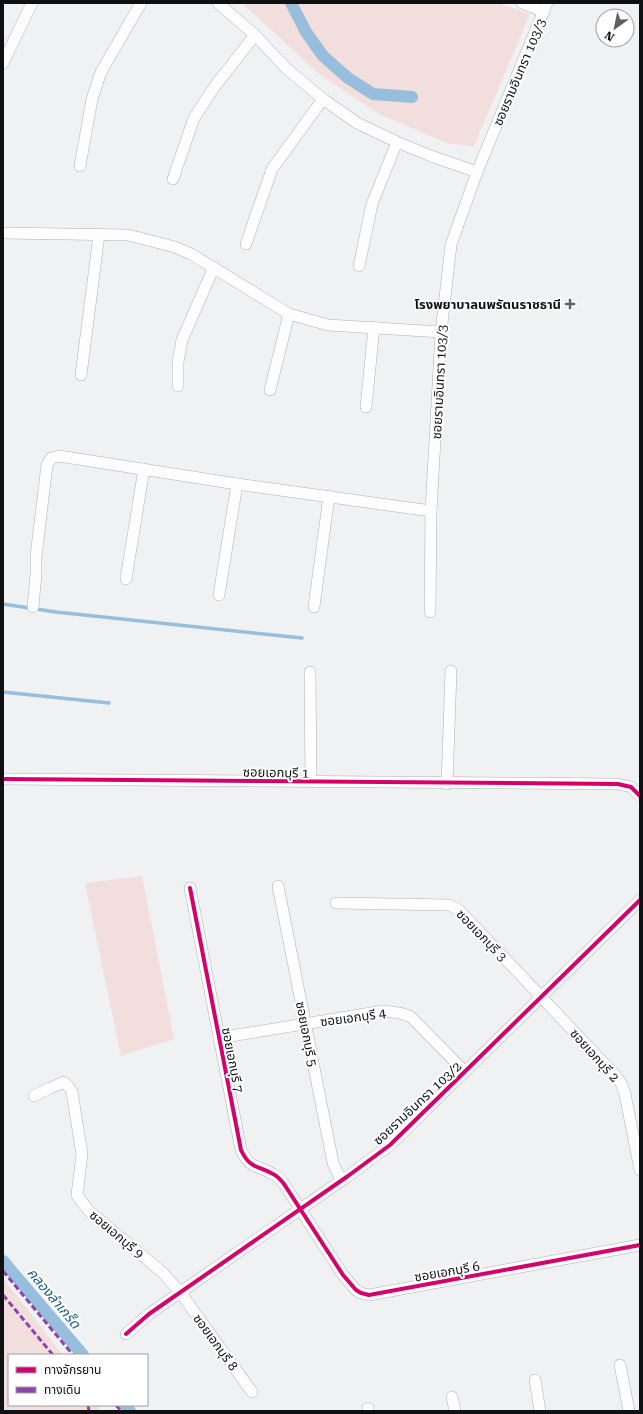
<svg xmlns="http://www.w3.org/2000/svg" width="643" height="1414" viewBox="0 0 643 1414" font-family="'Roboto Serif','Noto Sans Thai',serif">
	<rect width="100%" height="100%" fill="#eff1f3"/>
	<!-- green -->
	<g fill="#f3dede">
		<polygon points="242,3 498,3 530,14 474,146 449,144 379,114 319,74"/>
		<polygon points="142,876 174,1039 121,1056 85,883"/>
		<polygon points="3,1278 63,1355 9,1355 9,1405 100,1405 99,1411 3,1411"/>
	</g>
	<g fill="none" stroke-linecap="round" stroke-linejoin="round">
		<!-- stream -->
		<g stroke="#97bedd" stroke-width="3.5">
			<polyline points="3,604 56,612 302,638"/>
			<polyline points="3,692 109,703"/>
		</g>
		<!-- canal -->
		<g stroke="#97bedd" stroke-width="12">
			<polyline points="291,3 306,32 323,56 348,78 373,94 412,97"/>
			<polyline points="3,1261 83,1355"/>
			<polyline points="125,1405 130,1411"/>
		</g>
		<defs>
			<g id="street">
				<polyline points="218,3 255,35 287,69 323,99 357,123 397,142 431,156 477,172"/>
				<polyline points="522,3 544,12"/>
				<polyline points="3,63 32,3"/>
				<polyline points="80,166 92,99 101,72 141,3"/>
				<polyline points="173,179 194,118 215,86 255,35"/>
				<polyline points="3,233 128,235 175,247 191,254 289,314 328,325 441,332"/>
				<polyline points="246,244 272,169 323,99"/>
				<polyline points="359,266 372,204 397,142"/>
				<polyline points="81,375 99,235"/>
				<polyline points="178,386 178,362 182,340 214,267"/>
				<polyline points="270,390 289,314"/>
				<polyline points="366,407 374,327"/>
				<polyline points="126,579 144,469"/>
				<polyline points="219,595 237,484"/>
				<polyline points="33,607 36,574 36,556 47,465 51,458 59,456 237,484 431,511"/>
				<polyline points="314,607 329,496"/>
				<polyline points="430,612 431,511 441,332 451,245 477,172 547,3"/>
				<polyline points="310,672 311,782"/>
				<polyline points="3,779 618,784 631,787 640,796"/>
				<polyline points="447,784 451,671"/>
				<polyline points="278,886 333,1163 341,1181"/>
				<path d="M190,888L241,1150C250,1169 257,1165 273,1174C277,1176 281,1180 284,1184L343,1275L356,1290L361,1293L369,1295L640,1245"/>
				<polyline points="336,903 449,905 459,910 615,1075 621,1083 625,1094 640,1170"/>
				<path d="M219,1038L383,1011C393,1012 402,1012 411,1017L465,1072"/>
				<polyline points="34,1096 50,1088 64,1082 69,1087 72,1092 82,1154 77,1195 88,1210 163,1273 180,1292 252,1392"/>
				<polyline points="126,1334 149,1314 348,1176 390,1145 640,900"/>
				<polyline points="620,1365 629,1411"/>
				<polyline points="535,1380 540,1411"/>
				<polyline points="452,1397 455,1411"/>
				<polyline points="368,1408 368,1411"/>
			</g>
		</defs>
		<!-- street casing -->
		<use href="#street" stroke="#afb1b2" stroke-width="12"/>
		<!-- street -->
		<use href="#street" stroke="#fdfdfd" stroke-width="11"/>
		<!-- quiet -->
		<g stroke="#8e44ad" stroke-width="3" stroke-dasharray="6 3" stroke-linecap="butt">
			<polyline points="3,1271 73,1355"/>
			<polyline points="3,1295 53,1355"/>
			<polyline points="88,1405 89,1411"/>
			<polyline points="116,1405 121,1411"/>
		</g>
		<defs>
			<g id="cycleway">
				<polyline points="3,779 618,784 631,787 640,796"/>
				<path d="M190,888L241,1150C250,1169 257,1165 273,1174C277,1176 281,1180 284,1184L343,1275L356,1290L361,1293L369,1295L640,1245"/>
				<polyline points="126,1334 149,1314 348,1176 390,1145 640,900"/>
			</g>
		</defs>
		<!-- cycleway casing -->
		<use href="#cycleway" stroke="#fff" stroke-width="6"/>
		<!-- cycleway -->
		<use href="#cycleway" stroke="#d6006c" stroke-width="4"/>
	</g>
	<!-- markers -->
	<path fill="#5d5f60" stroke="#fff" stroke-width="1.5" d="M568 298h4v4h4v4h-4v4h-4v-4h-4v-4h4z"/>
	<g text-anchor="middle" stroke-width="4" stroke-linejoin="round" paint-order="stroke">
		<!-- street labels -->
		<g font-size="13" fill="#0f1011" stroke="#fff">
			<text transform="translate(519 72) rotate(-67)" y="5">ซอยรามอินทรา 103/3</text>
			<text transform="translate(439 382) rotate(-87)" y="5">ซอยรามอินทรา 103/3</text>
			<text transform="translate(276 772) rotate(1)" y="5">ซอยเอกบุรี 1</text>
			<text transform="translate(482 935) rotate(46)" y="5">ซอยเอกบุรี 3</text>
			<text transform="translate(353 1017) rotate(-8)" y="5">ซอยเอกบุรี 4</text>
			<text transform="translate(307 1034) rotate(79)" y="5">ซอยเอกบุรี 5</text>
			<text transform="translate(595 1055) rotate(48)" y="5">ซอยเอกบุรี 2</text>
			<text transform="translate(233 1060) rotate(79)" y="5">ซอยเอกบุรี 7</text>
			<text transform="translate(417 1103) rotate(-43)" y="5">ซอยรามอินทรา 103/2</text>
			<text transform="translate(117 1234) rotate(40)" y="5">ซอยเอกบุรี 9</text>
			<text transform="translate(447 1271) rotate(-10)" y="5">ซอยเอกบุรี 6</text>
			<text transform="translate(216 1342) rotate(54)" y="5">ซอยเอกบุรี 8</text>
		</g>
		<!-- poi labels -->
		<g font-size="13" font-weight="bold" fill="#0f1011" stroke="#fff" text-anchor="end">
			<text x="561" y="309">โรงพยาบาลนพรัตนราชธานี</text>
		</g>
		<!-- water labels -->
		<g font-size="14" font-style="italic" fill="#205d87" stroke="#fff">
			<text transform="translate(54 1298) rotate(50)" y="5">คลองลำเกร็ด</text>
		</g>
	</g>
	<!-- border -->
	<rect width="643" height="1414" fill="none" stroke="#0f1011" stroke-width="8"/>
	<!-- legend -->
	<rect x="8" y="1354" width="140" height="52" fill="#ffffff" stroke="#9f9fa0"/>
	<rect x="16" y="1367" width="20" height="6" fill="#d6006c" stroke="#9f9fa0"/>
	<text x="44" y="1374" font-size="12" fill="#0f1011">ทางจักรยาน</text>
	<rect x="16" y="1387" width="20" height="6" fill="#8e44ad" stroke="#9f9fa0"/>
	<text x="44" y="1394" font-size="12" fill="#0f1011">ทางเดิน</text>
	<!-- north arrow -->
	<g transform="translate(615 28) rotate(213)"><circle r="19" fill="#ffffff" stroke="#9f9fa0"/>
	<path d="M0-3L7 15L0 10L-7 15Z" fill="#5d5f60"/>
	<text y="-6" font-size="11" font-weight="bold" text-anchor="middle" fill="#0f1011">N</text>
	</g>
</svg>
